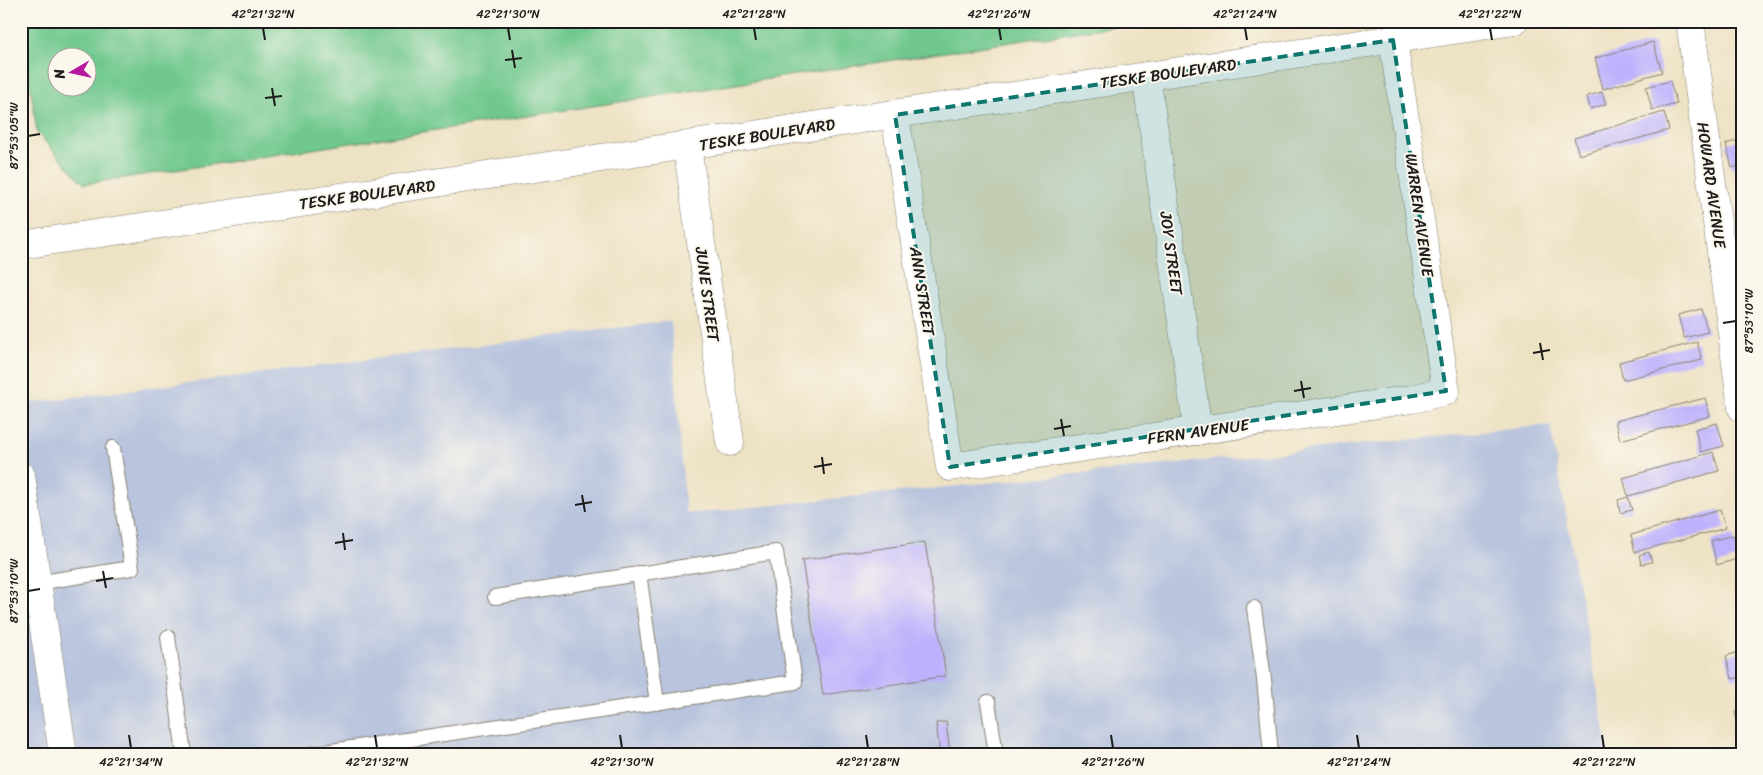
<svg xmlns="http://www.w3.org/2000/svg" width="1763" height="775" viewBox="0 0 1763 775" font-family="Sriracha,sans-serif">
	<rect width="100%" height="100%" fill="#fbf7ec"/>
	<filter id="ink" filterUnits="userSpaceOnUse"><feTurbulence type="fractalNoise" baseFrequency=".02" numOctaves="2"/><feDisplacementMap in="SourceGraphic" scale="10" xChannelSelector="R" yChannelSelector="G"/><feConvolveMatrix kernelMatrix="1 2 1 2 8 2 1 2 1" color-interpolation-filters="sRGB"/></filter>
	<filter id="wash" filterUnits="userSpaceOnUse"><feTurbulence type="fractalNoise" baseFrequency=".0096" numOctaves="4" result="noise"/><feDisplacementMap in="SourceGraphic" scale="20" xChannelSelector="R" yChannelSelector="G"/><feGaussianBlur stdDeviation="1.12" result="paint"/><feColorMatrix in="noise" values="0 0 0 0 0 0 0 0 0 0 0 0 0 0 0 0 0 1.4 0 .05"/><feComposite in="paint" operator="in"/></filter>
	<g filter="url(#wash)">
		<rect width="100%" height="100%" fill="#eee2c4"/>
		<!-- industrial -->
		<polygon fill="#b9c5de" points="671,321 686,514 1550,425 1609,754 21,754 21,404"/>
		<!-- green -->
		<path fill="#70c88e" stroke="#467255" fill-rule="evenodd" d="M21,21H1148L84,184L37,133ZM58,58H88V88H58Z"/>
		<g id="blocks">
			<!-- building -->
			<g fill="#bdb1fd">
				<polygon points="1653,42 1662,72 1603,89 1595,58"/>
				<polygon points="1670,81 1677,104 1652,110 1646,87"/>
				<polygon points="1602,92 1606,104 1590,109 1587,96"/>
				<polygon points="1664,112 1669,130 1579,155 1574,138"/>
				<polygon points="1742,139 1742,165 1732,168 1726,144"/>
				<polygon points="1701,309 1708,332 1684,338 1678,315"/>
				<polygon points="1697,342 1702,360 1623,380 1619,362"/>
				<polygon points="1705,398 1710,416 1620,440 1615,421"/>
				<polygon points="1717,423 1724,446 1701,452 1695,429"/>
				<polygon points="1713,452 1719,471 1628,496 1623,478"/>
				<polygon points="1628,497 1632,510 1620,513 1618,500"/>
				<polygon points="1720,510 1726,528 1635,552 1631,535"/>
				<polygon points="1733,535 1740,558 1717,565 1711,541"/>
				<polygon points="925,542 946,676 823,695 802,560"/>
				<polygon points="1649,552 1652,562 1641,564 1639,555"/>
				<polygon points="1742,651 1742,677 1732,679 1726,656"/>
				<polygon points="1742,710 1742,738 1741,738 1735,712"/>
				<polygon points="946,722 950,754 940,754 936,723"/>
			</g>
		</g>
	</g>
	<g filter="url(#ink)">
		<use href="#blocks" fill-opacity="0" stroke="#857f70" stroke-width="1"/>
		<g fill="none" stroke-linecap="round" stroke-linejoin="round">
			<defs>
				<g id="lane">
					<polyline points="639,573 657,703"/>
					<polyline points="36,583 132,568 113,448"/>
					<polyline points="1254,608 1264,679 1271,754"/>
					<polyline points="168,637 184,754"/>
					<polyline points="988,702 996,754"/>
					<polyline points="311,754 795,682 776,552 495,597"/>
				</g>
				<g id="street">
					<polyline points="1690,21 1742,408"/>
					<polyline points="1146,76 1198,431"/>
					<polyline points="895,115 950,467 1412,399 1446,391 1393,40"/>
					<polyline points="687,146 730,442"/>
				</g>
				<g id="secondary">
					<polyline points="21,245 1514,21"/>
					<polyline points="21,476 63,754"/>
				</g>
			</defs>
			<!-- lane casing -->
			<use href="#lane" stroke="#857f70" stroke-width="16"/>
			<!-- street casing -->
			<use href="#street" stroke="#857f70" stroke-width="29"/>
			<!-- secondary casing -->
			<use href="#secondary" stroke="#857f70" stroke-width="29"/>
			<!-- lane -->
			<use href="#lane" stroke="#fff" stroke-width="14"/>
			<!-- street -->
			<use href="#street" stroke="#fff" stroke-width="28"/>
			<!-- secondary -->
			<use href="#secondary" stroke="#fff" stroke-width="28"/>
		</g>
	</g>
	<!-- marked area -->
	<path fill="#0f766e" fill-opacity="0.2" stroke="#0f766e" stroke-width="4" stroke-dasharray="10 6" stroke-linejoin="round" d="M1393,40L1446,391L950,467L895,115Z"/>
	<!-- ticks -->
	<path fill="none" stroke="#1c1c1c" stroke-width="2" d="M263,28L265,40M508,28L510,40M754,28L756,40M999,28L1001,40M1245,28L1247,40M1490,28L1492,40M512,50L515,68M505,60L522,58M272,88L275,106M265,98L282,96M28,136L40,134M1723,323L1736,321M1540,343L1543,360M1533,353L1550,350M1301,381L1304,398M1294,391L1311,388M1061,419L1064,436M1054,429L1071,426M822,457L824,474M814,467L832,464M582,495L585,512M575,505L592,502M343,533L345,550M335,543L353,540M103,571L106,588M96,581L113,578M28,591L40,589M129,735L131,748M375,735L377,748M620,735L622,748M866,735L868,748M1111,735L1113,748M1357,735L1359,748M1602,735L1604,748"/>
	<g text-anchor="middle" stroke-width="4" stroke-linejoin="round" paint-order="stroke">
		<!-- street labels -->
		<g font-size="16" fill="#1c1c1c" stroke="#fbf7ec">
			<text transform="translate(1168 73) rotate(-8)" y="6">TESKE BOULEVARD</text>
			<text transform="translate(767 134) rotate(-9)" y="6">TESKE BOULEVARD</text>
			<text transform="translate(1712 185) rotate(82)" y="6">HOWARD AVENUE</text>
			<text transform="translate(367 194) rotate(-8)" y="6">TESKE BOULEVARD</text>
			<text transform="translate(1420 215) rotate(82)" y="6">WARREN AVENUE</text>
			<text transform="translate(1172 253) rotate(82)" y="6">JOY STREET</text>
			<text transform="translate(923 291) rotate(81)" y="6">ANN STREET</text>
			<text transform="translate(708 294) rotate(82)" y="6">JUNE STREET</text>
			<text transform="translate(1198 431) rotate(-8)" y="6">FERN AVENUE</text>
		</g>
	</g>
	<!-- margin -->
	<rect width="1763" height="775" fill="none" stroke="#fbf7ec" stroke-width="55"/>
	<!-- north arrow -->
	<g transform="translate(72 72) rotate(261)"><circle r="24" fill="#fbf7ec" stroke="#a29f99"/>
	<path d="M0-4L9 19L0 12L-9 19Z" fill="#b5179e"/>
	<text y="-8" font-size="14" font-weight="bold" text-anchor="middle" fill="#1c1c1c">N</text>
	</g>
	<rect x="28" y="28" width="1708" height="720" fill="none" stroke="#1c1c1c" stroke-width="2"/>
	<g font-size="12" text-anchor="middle" fill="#1c1c1c">
		<text x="263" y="18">42°21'32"N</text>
		<text x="508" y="18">42°21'30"N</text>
		<text x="754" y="18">42°21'28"N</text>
		<text x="999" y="18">42°21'26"N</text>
		<text x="1245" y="18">42°21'24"N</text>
		<text x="1490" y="18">42°21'22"N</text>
		<text transform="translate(14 136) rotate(-90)" y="4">87°53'05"W</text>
		<text transform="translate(1749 321) rotate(-90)" y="4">87°53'10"W</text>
		<text transform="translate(14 591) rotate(-90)" y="4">87°53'10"W</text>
		<text x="131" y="766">42°21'34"N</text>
		<text x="377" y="766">42°21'32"N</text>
		<text x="622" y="766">42°21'30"N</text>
		<text x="868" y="766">42°21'28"N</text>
		<text x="1113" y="766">42°21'26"N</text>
		<text x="1359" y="766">42°21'24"N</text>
		<text x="1604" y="766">42°21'22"N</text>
	</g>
</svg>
